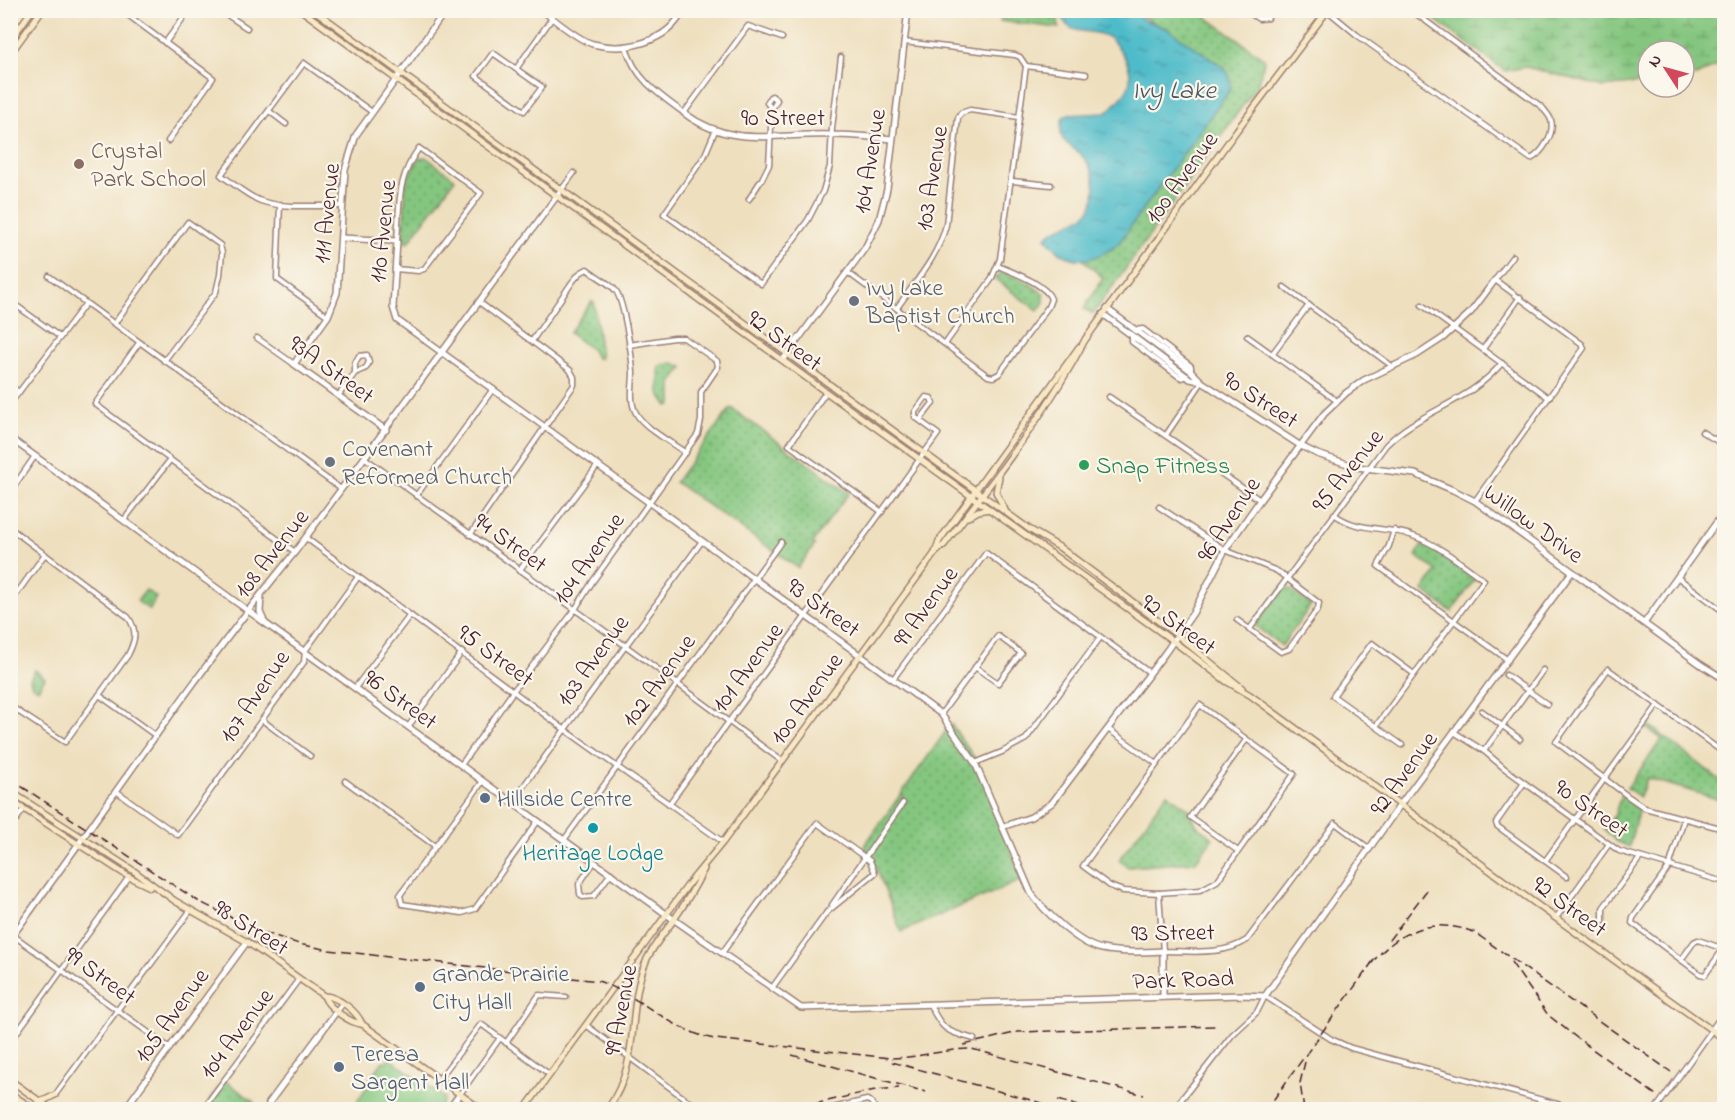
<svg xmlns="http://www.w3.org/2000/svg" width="1735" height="1120" viewBox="0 0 1735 1120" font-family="'Indie Flower',sans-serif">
	<defs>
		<pattern id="wetland-marsh" width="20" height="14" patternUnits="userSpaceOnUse" patternTransform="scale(1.5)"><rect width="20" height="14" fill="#84c67f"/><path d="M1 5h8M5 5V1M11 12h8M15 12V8" fill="none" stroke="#6ea068"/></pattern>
		<pattern id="park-dots" width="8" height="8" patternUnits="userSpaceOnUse" patternTransform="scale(1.5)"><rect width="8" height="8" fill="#84c67f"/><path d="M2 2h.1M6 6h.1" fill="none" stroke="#6ea068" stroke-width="1.8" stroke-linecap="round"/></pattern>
		<pattern id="water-ripples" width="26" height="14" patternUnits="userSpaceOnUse" patternTransform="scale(1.5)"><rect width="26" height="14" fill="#4ebbc9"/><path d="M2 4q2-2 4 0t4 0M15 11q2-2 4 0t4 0" fill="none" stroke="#4397a3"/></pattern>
	</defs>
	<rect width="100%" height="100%" fill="#fbf7ec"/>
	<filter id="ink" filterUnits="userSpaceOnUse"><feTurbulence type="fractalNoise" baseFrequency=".0167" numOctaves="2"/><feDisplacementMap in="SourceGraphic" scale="12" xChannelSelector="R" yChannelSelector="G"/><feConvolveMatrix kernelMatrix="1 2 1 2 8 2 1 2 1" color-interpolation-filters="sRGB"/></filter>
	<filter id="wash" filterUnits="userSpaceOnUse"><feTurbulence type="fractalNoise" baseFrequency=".008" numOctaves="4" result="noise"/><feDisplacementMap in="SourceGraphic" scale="24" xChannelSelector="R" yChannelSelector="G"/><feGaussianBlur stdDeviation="1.35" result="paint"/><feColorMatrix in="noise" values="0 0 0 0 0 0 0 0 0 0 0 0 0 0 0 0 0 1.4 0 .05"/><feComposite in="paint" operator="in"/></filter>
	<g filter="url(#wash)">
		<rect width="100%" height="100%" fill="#eedfbe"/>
		<!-- green -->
		<polygon fill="#84c67f" stroke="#677255" stroke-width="1.5" points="389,1058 445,1098 439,1109 380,1109 373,1105 370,1109 352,1109 368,1085 367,1084 383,1061 386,1062"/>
		<!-- wetland -->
		<polygon fill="url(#wetland-marsh)" stroke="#677255" stroke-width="1.5" points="1423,11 1724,11 1724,62 1696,76 1684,77 1684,51 1648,51 1648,82 1604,87 1526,67 1505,71"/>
		<!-- park -->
		<g fill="url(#park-dots)" stroke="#677255" stroke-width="1.5">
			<polygon points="1003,11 1057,11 1059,28 1000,21"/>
			<polygon points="1135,11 1198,11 1265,59 1257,86 1093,314 1084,309 1103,278 1082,259 1110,250 1137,217 1231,88 1224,67"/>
			<polygon points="426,157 455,179 408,243 403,241 406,180 419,158"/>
			<polygon points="1002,272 1024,280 1044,294 1044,302 1038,311 995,279"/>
			<polygon points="592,301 594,302 601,358 596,358 592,350 569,333"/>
			<polygon points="673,363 683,367 672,382 672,404 668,406 659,393 659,366"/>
			<polygon points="731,408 849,493 812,543 815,545 798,568 675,482"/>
			<polygon points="1423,543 1475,579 1452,612 1423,591 1437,571 1416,556"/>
			<polygon points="1284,585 1311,605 1282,646 1255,626"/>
			<polygon points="146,590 156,597 150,610 137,601"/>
			<polygon points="35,670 45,678 38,689 31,684 30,679"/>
			<polygon points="951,724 978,763 1022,880 901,932 878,872 864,846"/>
			<polygon points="1649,725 1724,783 1724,801 1647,778 1640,797 1627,788 1662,739 1646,728"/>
			<polygon points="1167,793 1189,809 1197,826 1213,838 1195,862 1128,867 1119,860"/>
			<polygon points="1621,795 1639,808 1629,847 1616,841 1604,830 1615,814"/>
			<polygon points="224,1080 253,1101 256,1109 203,1110"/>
		</g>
		<!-- water -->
		<path fill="url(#water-ripples)" stroke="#4c6d7a" stroke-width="1.5" d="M1061,11H1133L1144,20L1168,29L1224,68L1229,75L1231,88L1118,244C1091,264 1067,267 1046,237C1058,222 1091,224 1094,198C1096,184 1093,169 1084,158C1070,141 1055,146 1063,117L1069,115L1106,113C1128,94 1139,80 1122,53C1118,47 1113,39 1106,36C1088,27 1066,39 1061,11Z"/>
	</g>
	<g filter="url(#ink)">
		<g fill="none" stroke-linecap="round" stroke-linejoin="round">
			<defs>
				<g id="minor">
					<polyline points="121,10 213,78 168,141"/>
					<polyline points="220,10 247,28"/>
					<polyline points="1245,10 1259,19 1268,18"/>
					<path d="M1328,11L1357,35L1531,159C1542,153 1555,134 1551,120C1550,116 1545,111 1542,107L1411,10"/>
					<polyline points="904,42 1015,55 1020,57 1026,66"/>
					<polyline points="165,43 189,10"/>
					<path d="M626,47C635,79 658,94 684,113L748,26L782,38"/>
					<polygon points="493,53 542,87 524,111 476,76"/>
					<polyline points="1026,66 1086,74"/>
					<polyline points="516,69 552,18"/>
					<polyline points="269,111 286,124"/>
					<polyline points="715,131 704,157 664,214 761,284 808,220 823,191 830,166 832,128 841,57"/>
					<polyline points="1012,181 1051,185"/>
					<polyline points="562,189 574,173"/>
					<polyline points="749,199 762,179 769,165 772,109 777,100 772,96 770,97 767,103 772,109"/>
					<polyline points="280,204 277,279 328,316"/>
					<path d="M342,206C319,205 284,209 261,201C247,196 234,184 221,175L304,63L372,112"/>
					<path d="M395,269L418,271L424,269L481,193L419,148C396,180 400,203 397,241"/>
					<path d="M847,272L988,376L993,377L999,374L1048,307L1051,299C1046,284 1012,272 998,266"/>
					<polyline points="49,276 341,489"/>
					<polyline points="1284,287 1392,366"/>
					<polyline points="10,301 60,337"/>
					<polyline points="1422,305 1549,398"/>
					<path d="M897,308C915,282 938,257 946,225L958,118L961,113L970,110L1019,117"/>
					<polyline points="114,324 188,222 220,245 222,253 220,275 216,292 164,361"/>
					<polyline points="1135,330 1143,329 1191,366 1191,370"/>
					<polyline points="1132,336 1132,342 1178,376 1182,378 1187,376"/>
					<polyline points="1247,336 1337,401"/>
					<polyline points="257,338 294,364"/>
					<path d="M532,341L573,281L580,273L587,269C595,276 610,283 616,291C624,302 632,357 633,372C633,385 629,401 636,413C643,427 672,443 686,453"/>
					<polyline points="139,343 95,404 295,552"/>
					<polyline points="945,344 991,280 1000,259 1026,66"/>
					<polyline points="1483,349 1520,297"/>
					<polyline points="1272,354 1309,305"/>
					<polyline points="10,386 19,392"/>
					<polyline points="826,392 789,445 882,512"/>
					<polyline points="338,396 355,373 366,368 369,362 367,355 359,356 355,363 355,373"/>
					<polyline points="1109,397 1260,500"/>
					<polyline points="10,404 86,303"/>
					<polyline points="1702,432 1724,445"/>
					<polyline points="1166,435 1202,382"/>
					<polyline points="365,458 652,665 782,761"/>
					<polyline points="10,492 35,456"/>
					<polyline points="416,496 493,389"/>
					<polyline points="1475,501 1584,348 1582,344 1495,280 1513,256"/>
					<polyline points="1159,507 1225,550 1277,571 1319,603 1318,609 1289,649 1281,652 1237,620"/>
					<path d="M1334,514C1359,533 1385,525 1413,536C1439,545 1462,564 1484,580L1376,726"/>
					<polyline points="124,520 170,460"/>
					<path d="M10,528L128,617C138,631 135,641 128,655L65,742L10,706"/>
					<polyline points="1394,530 1389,546 1378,566 1508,660"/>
					<polyline points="470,535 574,385 574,377 570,370 479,302"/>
					<polyline points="306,538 564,729 723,842"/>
					<polyline points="519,571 598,465"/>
					<polyline points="1677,577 1724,612"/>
					<polyline points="10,603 45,554"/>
					<path d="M1249,630L1386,445C1421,410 1469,403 1502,363"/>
					<polyline points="1506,675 1547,704"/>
					<polyline points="893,679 986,553 1150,673"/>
					<polyline points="355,688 410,615"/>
					<polyline points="99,695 156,736"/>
					<polygon points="1200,705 1294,774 1217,881 1200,890 1159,893 1123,891 1110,886 1083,866"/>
					<polyline points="1482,711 1520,739"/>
					<polyline points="941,714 998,636 1021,653 998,683 975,667"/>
					<polyline points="262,720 310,756"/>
					<polyline points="408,727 462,652"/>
					<polyline points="1108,729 1157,764"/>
					<polyline points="1454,732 1484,751 1504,768 1619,851 1724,882"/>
					<polyline points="1402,745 1333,696 1372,643 1414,674"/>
					<polyline points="1484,751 1543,670"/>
					<polyline points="1724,753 1608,669 1556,742 1629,797 1645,808 1724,829"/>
					<polyline points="975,763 1002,752 1026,739 1100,638"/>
					<polyline points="461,765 514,690 574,611 593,581 698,434 701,420 701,392 718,367 717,361 684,338 674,338 629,345"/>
					<polyline points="345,781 435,846"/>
					<polyline points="483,781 400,895 402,904 462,913 475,909 538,821"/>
					<polyline points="1524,783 1496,823 1497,826 1567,877"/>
					<polyline points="116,791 178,835 304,662 305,651 358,577"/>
					<polyline points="512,802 702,541"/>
					<polyline points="669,804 938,434 915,417 915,412 926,397 931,398 933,403 920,420"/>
					<polyline points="1684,819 1669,867 1633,918 1632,923 1700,974 1705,975 1724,948"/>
					<polyline points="10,828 24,809"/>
					<polyline points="564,840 781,542"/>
					<polyline points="1238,851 1190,817 1246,740"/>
					<polyline points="1545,861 1658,705"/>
					<polyline points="594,862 579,884 580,894 583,897 594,896 611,873"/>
					<path d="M1159,893L1163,951C1190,951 1223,956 1247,940L1335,823L1370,849"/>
					<polyline points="832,905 903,803"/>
					<polyline points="1556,918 1609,844"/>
					<polyline points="1603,921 1603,908 1640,858"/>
					<polyline points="10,933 170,1048"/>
					<polyline points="722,953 817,823 870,861 875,873 827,912"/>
					<polyline points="1681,960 1694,942 1698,940 1724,949"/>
					<polyline points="772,988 827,912"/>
					<path d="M930,1005C943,1031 946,1031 974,1039"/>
					<polyline points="586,1025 700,1110"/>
					<polyline points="10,1042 129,877"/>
					<polyline points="506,1043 539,995 566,997"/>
					<polyline points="439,1079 481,1024 549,1074"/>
					<polyline points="460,1094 500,1038"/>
					<polyline points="55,1095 190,911"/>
					<polyline points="202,1110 299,979"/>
					<polyline points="824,1110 867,1100 871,1102 876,1110"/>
					<polyline points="1173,1110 1232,1035 1257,1012 1265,996 1331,1039 1351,1048 1579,1110"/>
					<polyline points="1655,1110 1712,1030"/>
				</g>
				<g id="tertiary">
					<path d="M542,10C553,19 581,41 593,44C624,52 668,43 683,10"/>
					<path d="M684,113C732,149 777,133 832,135C852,135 872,137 892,139"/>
					<path d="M341,238L397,241L393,307L397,320L941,714L975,763L1031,893C1044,911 1079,945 1102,949C1122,953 1143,952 1163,951V997"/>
					<polyline points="1107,309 1191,371 1202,382 1301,446 1317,454 1357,467 1415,474 1453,490 1475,501 1700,664 1724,679"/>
					<polyline points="1103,314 1190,379 1200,381"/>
					<polyline points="783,360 865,248 879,220 887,189 908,10"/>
					<polyline points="386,430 294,364 328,316 337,293 345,170 356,135 446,10"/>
					<polyline points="10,438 666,914 801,1008 1241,995 1265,996 1400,805 1572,572"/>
					<polyline points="261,595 260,612 264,621"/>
					<polyline points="1645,622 1724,512"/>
					<polyline points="1002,827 1031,817 1052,803 1165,653 1193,613 1225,550 1260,500 1324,414 1346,393 1364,380 1417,355 1443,338 1471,312 1495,280"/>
					<path d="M10,939C105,810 193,676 295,552L559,193"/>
					<polyline points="1712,1030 1724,1013"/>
					<polyline points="124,1110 247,942"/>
					<polyline points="268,1110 269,1103 342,1004"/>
					<polyline points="448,1110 460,1094"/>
				</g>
				<g id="secondary">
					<polyline points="301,10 826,392 1173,641 1226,681 1250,695 1525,896 1724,1039"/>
					<polyline points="314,10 924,453 1029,529 1059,547 1177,635 1242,688"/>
					<polyline points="10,41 32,10"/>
					<polyline points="10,54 42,10"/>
					<polyline points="1085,340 1237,130 1328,10"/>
					<polyline points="999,477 996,492 1005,510"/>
					<polyline points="968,517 978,511 990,509"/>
					<polyline points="935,553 939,541 1079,347"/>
					<path d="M10,791L134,871L175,901L247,942L324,996C337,996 357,1011 362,1024L482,1110"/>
					<polyline points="10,800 129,877 150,887"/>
					<path d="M324,996C328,1008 350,1023 362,1024"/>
					<polyline points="10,1080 52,1110"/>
					<polyline points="10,1093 35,1110"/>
					<polyline points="40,1101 45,1100 55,1095"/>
					<path d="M524,1110L690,882L723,842L935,553L944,545C995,478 1047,413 1086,338"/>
					<path d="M607,1110C644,1058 624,1011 647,959C654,945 664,933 673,921C685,904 695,887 704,869"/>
				</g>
			</defs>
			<!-- minor casing -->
			<use href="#minor" stroke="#9c7f74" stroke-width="7"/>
			<!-- tertiary casing -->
			<use href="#tertiary" stroke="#9c7f74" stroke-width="8"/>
			<!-- secondary casing -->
			<use href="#secondary" stroke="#9c7f74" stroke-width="8"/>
			<!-- minor -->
			<use href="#minor" stroke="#fff" stroke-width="4"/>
			<!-- tertiary -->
			<use href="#tertiary" stroke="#fff" stroke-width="5"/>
			<!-- secondary -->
			<use href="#secondary" stroke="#f8e8c3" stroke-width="5"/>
			<!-- rail -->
			<g stroke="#4a1f2b" stroke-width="1.5" stroke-dasharray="9 4.5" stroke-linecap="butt">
				<path d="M10,779L198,901L254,929L299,944L329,950L598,981C641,996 671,1031 715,1039L891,1058C918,1058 945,1049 972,1049L1144,1095"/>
				<polyline points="1389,940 1427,890"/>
				<polyline points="1511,962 1548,1015 1577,1038 1656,1095"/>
				<path d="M1371,964C1399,930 1431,917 1474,932L1671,1072"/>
				<polyline points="964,1045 1018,1032 1216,1026"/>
				<polyline points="792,1055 926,1092"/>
				<polyline points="892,1062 1067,1110"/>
				<polyline points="1058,1100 1093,1110"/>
				<polyline points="788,1110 875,1090 899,1088"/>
				<polyline points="1265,1110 1274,1099 1376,957"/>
				<polyline points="1304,1110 1300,1083 1305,1062"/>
			</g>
		</g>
	</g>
	<!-- markers -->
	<circle fill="#8d6e63" stroke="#fbf7ec" stroke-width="2" cx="79" cy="164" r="6"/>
	<g fill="#6b7280" stroke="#fbf7ec" stroke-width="2">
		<circle cx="854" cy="301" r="6"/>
		<circle cx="330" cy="462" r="6"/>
	</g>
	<circle fill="#2e9e5b" stroke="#fbf7ec" stroke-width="2" cx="1084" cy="465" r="6"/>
	<g fill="#5c6f8a" stroke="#fbf7ec" stroke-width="2">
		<circle cx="485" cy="798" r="6"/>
		<circle cx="420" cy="987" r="6"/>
		<circle cx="339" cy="1067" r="6"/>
	</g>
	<circle fill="#0f9aa8" stroke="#fbf7ec" stroke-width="2" cx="593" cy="828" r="6"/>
	<g text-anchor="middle" stroke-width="4.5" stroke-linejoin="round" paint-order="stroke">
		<!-- street labels -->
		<g font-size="24" fill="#4a1f2b" stroke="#fbf7ec">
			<text x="783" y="125">90 Street</text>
			<text transform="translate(869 161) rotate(-81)" y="8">104 Avenue</text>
			<text transform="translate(1181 177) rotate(-54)" y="8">100 Avenue</text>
			<text transform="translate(931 178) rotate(-81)" y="8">103 Avenue</text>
			<text transform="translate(326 213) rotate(-84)" y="8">111 Avenue</text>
			<text transform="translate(382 231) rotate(-84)" y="8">110 Avenue</text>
			<text transform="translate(785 340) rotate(36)" y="8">92 Street</text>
			<text transform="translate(332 369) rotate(36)" y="8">93A Street</text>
			<text transform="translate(1261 399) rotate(33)" y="8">90 Street</text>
			<text transform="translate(1347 470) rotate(-51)" y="8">95 Avenue</text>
			<text transform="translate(1228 519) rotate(-57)" y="8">96 Avenue</text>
			<text transform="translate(1534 523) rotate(36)" y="8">Willow Drive</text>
			<text transform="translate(511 542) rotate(36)" y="8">94 Street</text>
			<text transform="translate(271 553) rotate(-52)" y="8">108 Avenue</text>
			<text transform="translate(588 558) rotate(-55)" y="8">104 Avenue</text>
			<text transform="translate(925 606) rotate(-54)" y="8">99 Avenue</text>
			<text transform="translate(824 607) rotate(36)" y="8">93 Street</text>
			<text transform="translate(1179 624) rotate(36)" y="8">92 Street</text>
			<text transform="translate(496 655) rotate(36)" y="8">95 Street</text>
			<text transform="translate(592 660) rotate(-54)" y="8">103 Avenue</text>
			<text transform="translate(747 667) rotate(-54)" y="8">101 Avenue</text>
			<text transform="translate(658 680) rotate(-54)" y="8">102 Avenue</text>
			<text transform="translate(254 696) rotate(-56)" y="8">107 Avenue</text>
			<text transform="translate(806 698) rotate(-54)" y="8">100 Avenue</text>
			<text transform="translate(401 699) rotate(36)" y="8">96 Street</text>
			<text transform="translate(1403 773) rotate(-54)" y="8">92 Avenue</text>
			<text transform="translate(1592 808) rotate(35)" y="8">90 Street</text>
			<text transform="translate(1570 906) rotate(36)" y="8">92 Street</text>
			<text transform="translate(252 927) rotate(32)" y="8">98 Street</text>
			<text transform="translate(1173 932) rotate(-1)" y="8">93 Street</text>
			<text transform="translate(101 975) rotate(36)" y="8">99 Street</text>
			<text transform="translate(1183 979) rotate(-2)" y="8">Park Road</text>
			<text transform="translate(620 1010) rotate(-79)" y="8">99 Avenue</text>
			<text transform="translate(171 1015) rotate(-54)" y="8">105 Avenue</text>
			<text transform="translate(236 1033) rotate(-53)" y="8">104 Avenue</text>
		</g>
		<!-- education labels -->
		<g font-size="24" fill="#785e54" stroke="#fbf7ec" text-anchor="start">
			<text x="91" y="158">Crystal<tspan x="91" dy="28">Park School</tspan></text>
		</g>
		<!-- worship labels -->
		<g font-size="24" fill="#5b616d" stroke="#fbf7ec" text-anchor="start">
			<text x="866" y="295">Ivy Lake<tspan x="866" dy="28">Baptist Church</tspan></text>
			<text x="342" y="456">Covenant<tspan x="342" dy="28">Reformed Church</tspan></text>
		</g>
		<!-- leisure labels -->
		<g font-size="24" fill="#27864d" stroke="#fbf7ec" text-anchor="start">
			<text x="1096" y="473">Snap Fitness</text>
		</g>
		<!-- service labels -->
		<g font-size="24" fill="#4e5e75" stroke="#fbf7ec" text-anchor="start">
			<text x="497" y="806">Hillside Centre</text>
			<text x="432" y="981">Grande Prairie<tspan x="432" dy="28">City Hall</tspan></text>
			<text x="351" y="1061">Teresa<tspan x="351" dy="28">Sargent Hall</tspan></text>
		</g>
		<!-- culture labels -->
		<g font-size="24" fill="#0d838f" stroke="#fbf7ec">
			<text x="593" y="860">Heritage Lodge</text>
		</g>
		<!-- water labels -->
		<g font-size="26" font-style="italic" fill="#4b5662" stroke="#fbf7ec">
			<text x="1174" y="98">Ivy Lake</text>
		</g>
	</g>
	<!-- margin -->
	<rect width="1735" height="1120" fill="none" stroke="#fbf7ec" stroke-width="36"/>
	<!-- north arrow -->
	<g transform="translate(1666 69) rotate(306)"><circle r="28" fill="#fbf7ec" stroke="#b4a19f" stroke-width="1.5"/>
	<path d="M0-4.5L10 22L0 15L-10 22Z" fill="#d1495b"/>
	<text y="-9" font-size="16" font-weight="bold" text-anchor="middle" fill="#4a1f2b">N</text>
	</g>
</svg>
